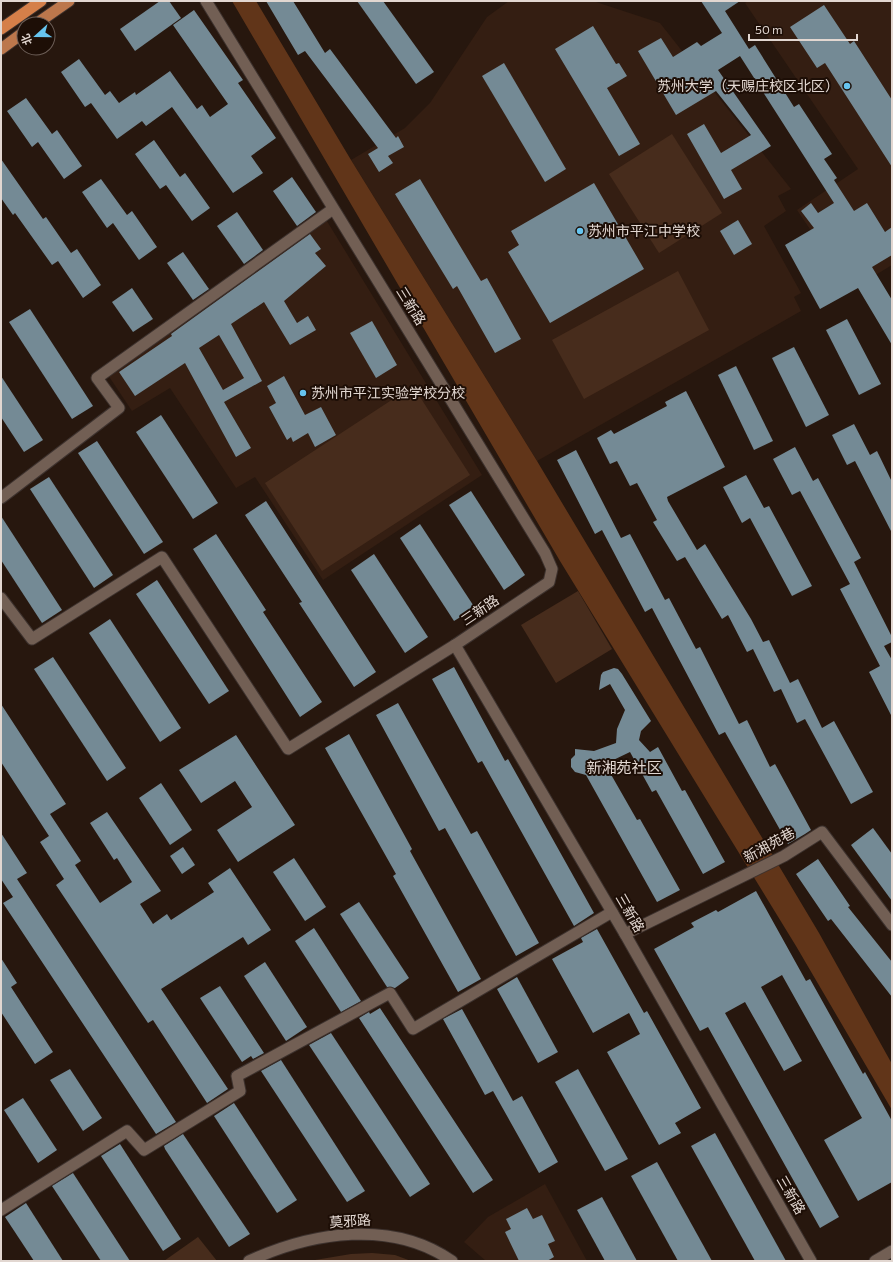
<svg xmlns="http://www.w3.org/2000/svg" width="893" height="1262" viewBox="0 0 893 1262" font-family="Commissioner,'Noto Sans SC',sans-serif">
	<rect width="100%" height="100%" fill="#27170e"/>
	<!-- built -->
	<g fill="#341e12">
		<polygon points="509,1 593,1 660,23 791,189 778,196 786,211 764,226 801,293 794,297 801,311 537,461 351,160 405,128 430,103 487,17"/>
		<polygon points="748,1 892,1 892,265 851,290 797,210 858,169 745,3"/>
		<polygon points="322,213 482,475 323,580 255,477 236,488 170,388 132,411 104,369"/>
		<polygon points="545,1184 587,1261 486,1261 464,1242 488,1217"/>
	</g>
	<!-- green -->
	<g fill="#472c1c">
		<polygon points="672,134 722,213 659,253 609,174"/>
		<polygon points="678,271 709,330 584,399 552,340"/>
		<polygon points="413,386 470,475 322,571 265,483"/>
		<polygon points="578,591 612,649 556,683 521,625"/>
		<polygon points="198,1237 217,1261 164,1261"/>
		<polygon points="372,1253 395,1255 411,1261 309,1261 351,1254"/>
	</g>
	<!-- water -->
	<polygon fill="#613519" points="232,1 256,1 351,160 537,461 819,933 892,1064 892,1110 796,946 560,561"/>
	<!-- building -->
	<g fill="#748a95" fill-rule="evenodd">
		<polygon points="160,1 169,1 181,18 135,51 120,29"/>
		<polygon points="266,1 293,1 325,53 330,49 396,138 398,136 404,147 388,156 393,163 379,172 368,154 378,148 305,51 298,55"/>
		<polygon points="357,1 383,1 434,72 416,84"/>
		<polygon points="701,1 740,1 725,11 749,49 755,45 794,107 799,104 832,154 824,159 837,178 834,180 854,211 867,203 885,232 892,227 892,255 872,267 892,300 892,345 858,288 820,309 785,245 814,228 801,211 811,203 818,213 834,203 740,56 718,70 771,146 731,170 742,189 724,199 687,134 704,124 721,153 751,135 716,91 676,115 638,51 661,38 673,57 697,42 701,46 722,33"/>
		<polygon points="824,5 850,44 854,41 892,100 892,167 825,63 817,68 790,27"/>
		<polygon points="194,10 243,80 238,83 276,138 251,156 263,173 233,193 172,107 146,126 142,121 117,139 91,103 85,107 61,72 79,59 105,95 110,91 119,103 135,92 136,95 170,71 197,109 202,105 210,117 228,104 173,25"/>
		<polygon points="593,26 616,64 619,63 627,76 607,88 640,144 619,156 555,49"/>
		<polygon points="504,63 566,169 545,182 482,76"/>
		<polygon points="26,98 52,134 57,130 82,166 64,179 38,142 32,147 7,111"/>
		<polygon points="154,140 180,177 185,173 210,208 192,221 166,185 160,189 135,154"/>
		<polygon points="1,159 43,219 46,217 71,253 77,249 101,285 83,298 58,261 52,265 15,213 13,215 1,198"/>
		<polygon points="292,177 316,212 297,226 273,191"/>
		<polygon points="101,179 127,215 132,211 157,247 139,260 113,223 107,228 82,192"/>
		<polygon points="420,179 481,281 487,278 521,339 495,353 457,286 453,289 395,194"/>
		<polygon points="594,183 644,269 550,323 508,252 519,245 511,231"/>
		<polygon points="237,212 263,250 244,264 217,226"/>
		<polygon points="738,220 752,244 734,255 720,231"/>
		<path d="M310,234L321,249L315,253L326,266L284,301L297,323L308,316L316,330L290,345L264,302L231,324L262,381L224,402L251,448L236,457L185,363L135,396L119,372L172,336L171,334ZM219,335L244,378L223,390L199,348Z"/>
		<polygon points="183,252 209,289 193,300 167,263"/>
		<polygon points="132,288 153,319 133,332 112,302"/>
		<polygon points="30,309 93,406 72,419 9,322"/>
		<polygon points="847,319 881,384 859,395 826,330"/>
		<polygon points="372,321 397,365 376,378 350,333"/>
		<polygon points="794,347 829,415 806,427 772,358"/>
		<polygon points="736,366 773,441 754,450 718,375"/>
		<polygon points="1,376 43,440 24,452 1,417"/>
		<polygon points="284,376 305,415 321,407 336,435 315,447 308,433 293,442 291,437 287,440 269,407 276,403 267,386"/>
		<polygon points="686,391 725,467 667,497 668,501 697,550 705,544 751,619 763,642 769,640 790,683 798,679 822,728 834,721 873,792 851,804 805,719 797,723 781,689 774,692 753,649 747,652 728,615 722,619 685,557 677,561 653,522 657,520 637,483 630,486 617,461 610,464 597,438 611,430 614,434 667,406 665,402"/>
		<polygon points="161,415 218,503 193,519 136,432"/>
		<polygon points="854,424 870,455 877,451 892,482 892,533 855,461 847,465 832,435"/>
		<polygon points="97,441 163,542 144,554 78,453"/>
		<polygon points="795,447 813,481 818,478 861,558 854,562 892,637 892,642 884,646 892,660 892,717 869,672 880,666 840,589 850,584 800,491 792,495 773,459"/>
		<polygon points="576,450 621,538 630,534 665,600 669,598 696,649 700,647 739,724 747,720 770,767 775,764 811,830 805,834 788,844 725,732 719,735 652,608 645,612 602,530 595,534 557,460"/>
		<polygon points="746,475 764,508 769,506 812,586 792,596 750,518 742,523 723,487"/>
		<polygon points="49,477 113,575 94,588 30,489"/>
		<polygon points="471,491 525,575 504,590 449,505"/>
		<polygon points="266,501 376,672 354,687 299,603 302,602 245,515"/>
		<polygon points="1,516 62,610 42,623 1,560"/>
		<polygon points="420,524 475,608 454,621 400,538"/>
		<polygon points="216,534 266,610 263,612 322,702 300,717 193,549"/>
		<polygon points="374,554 428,637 405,653 351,570"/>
		<polygon points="157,580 229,691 209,704 136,594"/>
		<polygon points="110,619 181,728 160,742 89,633"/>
		<polygon points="53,657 126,768 107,781 34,669"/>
		<polygon points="454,667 505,761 508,759 594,913 574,926 482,761 478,763 432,679"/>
		<polygon points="614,668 618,669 622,674 651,721 641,731 639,740 650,752 658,747 682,791 685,790 725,862 703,874 656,790 652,792 630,752 605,764 637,820 640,819 680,890 657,902 586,775 575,772 571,767 571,759 575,755 575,749 594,751 616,743 617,729 625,710 610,684 599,690 601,675 603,672"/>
		<polygon points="398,703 471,834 477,831 539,943 516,956 445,828 439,831 376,715"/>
		<polygon points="1,704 66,804 50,814 81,861 75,865 100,903 132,882 117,858 114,860 90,823 107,812 161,891 140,904 153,924 167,914 171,920 214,892 208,883 230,868 271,930 248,945 243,937 161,989 228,1089 207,1103 153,1020 148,1023 56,885 64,879 40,842 49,836 1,762"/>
		<polygon points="349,734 412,849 410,851 481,979 458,992 393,876 396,874 325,748"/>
		<polygon points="236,735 295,825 238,862 217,830 252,807 235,781 201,803 179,770"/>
		<polygon points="161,783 192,830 170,845 139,798"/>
		<polygon points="873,828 892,854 892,901 851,845"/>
		<polygon points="1,833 27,873 17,879 176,1122 156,1134 3,903 13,897 1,879"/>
		<polygon points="183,847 195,865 182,874 170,856"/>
		<polygon points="294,858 326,907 305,921 273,872"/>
		<polygon points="818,859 850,906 848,907 892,962 892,997 831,919 828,921 796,874"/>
		<polygon points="756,891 806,981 810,979 863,1074 865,1072 892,1121 892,1182 858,1201 824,1140 862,1118 782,975 761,987 802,1061 784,1071 745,1002 725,1013 839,1217 820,1228 708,1027 700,1031 654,949 694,927 691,923 716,910 718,912"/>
		<polygon points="359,902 409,978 395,988 387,987 340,914"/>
		<polygon points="314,928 361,1001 341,1012 295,941"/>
		<polygon points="597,929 644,1013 647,1011 701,1108 675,1123 681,1133 659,1145 607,1052 640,1034 629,1013 593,1033 552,959 583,942 581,938"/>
		<polygon points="1,958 17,983 11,987 53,1052 35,1064 1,1012"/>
		<polygon points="265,962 307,1027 286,1041 244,976"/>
		<polygon points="517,977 558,1052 538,1063 497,989"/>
		<polygon points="220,986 264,1053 253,1059 251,1056 242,1062 200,998"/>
		<polygon points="380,1008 493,1180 473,1193 359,1018 369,1012 370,1014"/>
		<polygon points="462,1009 513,1101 522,1096 558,1162 539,1173 493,1091 485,1095 443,1019"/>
		<polygon points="331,1033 430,1184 410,1197 309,1045"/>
		<polygon points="281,1060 365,1191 347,1202 261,1071"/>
		<polygon points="70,1069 102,1118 83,1131 50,1080"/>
		<polygon points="578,1069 628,1159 605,1171 555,1082"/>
		<polygon points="23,1098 57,1150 38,1163 4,1110"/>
		<polygon points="234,1103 297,1200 277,1213 214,1116"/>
		<polygon points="715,1133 786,1261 755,1261 691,1146"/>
		<polygon points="183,1134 250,1234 229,1247 165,1149 164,1146"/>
		<polygon points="120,1144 181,1239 163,1251 101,1156"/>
		<polygon points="657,1162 712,1261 678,1261 631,1176"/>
		<polygon points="73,1173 130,1261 101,1261 52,1186"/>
		<polygon points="602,1197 637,1261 605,1261 577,1210"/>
		<polygon points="26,1203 63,1261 34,1261 5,1217"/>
		<polygon points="527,1208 533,1219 542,1215 555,1241 548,1244 554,1257 547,1261 519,1261 505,1232 511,1229 506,1219"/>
	</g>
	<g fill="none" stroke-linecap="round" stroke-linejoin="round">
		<defs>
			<g id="minor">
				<polyline points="1,498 119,408 97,378 333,209"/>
				<polyline points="1,598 32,639 162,557 288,749 455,645"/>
				<polyline points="625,934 784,856 822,832 892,925"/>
				<polyline points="1,1210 127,1131 144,1150 240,1091 237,1076 390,993 413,1029 612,912"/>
			</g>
			<polyline id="tertiary" points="206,1 545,553 552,569 549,582 455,645 625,934 811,1261"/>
			<g id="secondary">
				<path d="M249,1261C312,1232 392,1219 452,1261"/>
				<polyline points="875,1261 892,1251"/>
			</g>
			<g id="primary">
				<polyline points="36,24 69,1"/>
				<polyline points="1,49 24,32"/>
			</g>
			<polyline id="trunk" points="1,29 41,1"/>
		</defs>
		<!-- minor casing -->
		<use href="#minor" stroke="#3d322e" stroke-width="13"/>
		<!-- tertiary casing -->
		<use href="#tertiary" stroke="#3d322e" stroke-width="13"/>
		<!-- secondary casing -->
		<use href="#secondary" stroke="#3d322e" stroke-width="13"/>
		<!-- primary casing -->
		<use href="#primary" stroke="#3d322e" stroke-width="13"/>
		<!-- trunk casing -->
		<use href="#trunk" stroke="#3d322e" stroke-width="13"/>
		<!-- minor -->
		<use href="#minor" stroke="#725f54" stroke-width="11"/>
		<!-- tertiary -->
		<use href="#tertiary" stroke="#725f54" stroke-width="11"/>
		<!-- secondary -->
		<use href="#secondary" stroke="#725f54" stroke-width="11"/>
		<!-- primary -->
		<use href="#primary" stroke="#bc774c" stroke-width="11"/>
		<!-- trunk -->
		<use href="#trunk" stroke="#d57f49" stroke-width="11"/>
	</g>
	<!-- markers -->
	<g fill="#66c4ef" stroke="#1d0e06" stroke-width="1.5">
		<circle cx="847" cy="86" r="4"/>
		<circle cx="580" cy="231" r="4"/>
		<circle cx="303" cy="393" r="4"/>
	</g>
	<g text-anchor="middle" stroke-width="4" stroke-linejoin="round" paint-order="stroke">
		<!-- poi labels -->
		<g font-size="14" fill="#e2d7d1" stroke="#1d0e06" text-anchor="start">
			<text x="839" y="91" text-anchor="end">苏州大学（天赐庄校区北区）</text>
			<text x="588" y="236">苏州市平江中学校</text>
			<text x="311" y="398">苏州市平江实验学校分校</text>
		</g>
		<!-- street labels -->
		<g font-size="14" fill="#e2d7d1" stroke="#1d0e06">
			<text transform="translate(411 306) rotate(58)" y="5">三新路</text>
			<text transform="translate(480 610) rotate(-34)" y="5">三新路</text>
			<text transform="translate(769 845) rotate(-29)" y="5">新湘苑巷</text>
			<text transform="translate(630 913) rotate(60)" y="5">三新路</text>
			<text transform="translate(791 1195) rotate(60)" y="5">三新路</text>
			<text transform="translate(350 1221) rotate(-4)" y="5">莫邪路</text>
		</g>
		<!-- neighbourhood labels -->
		<g font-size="15" fill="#e2d7d1" stroke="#1d0e06">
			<text x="624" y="773">新湘苑社区</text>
		</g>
	</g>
	<!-- border -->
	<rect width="893" height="1262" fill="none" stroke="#e2d7d1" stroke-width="4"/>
	<!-- north arrow -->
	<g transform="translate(36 36) rotate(249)"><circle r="19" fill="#1d0e06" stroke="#6c5e57"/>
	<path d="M0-3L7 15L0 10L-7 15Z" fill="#66c4ef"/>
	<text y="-6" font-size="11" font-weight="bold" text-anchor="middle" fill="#e2d7d1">北</text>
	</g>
	<!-- scale -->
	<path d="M749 34v6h108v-6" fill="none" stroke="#e2d7d1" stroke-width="2"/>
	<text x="755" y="34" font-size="12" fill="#e2d7d1" stroke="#1d0e06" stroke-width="3" paint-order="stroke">50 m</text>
</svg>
